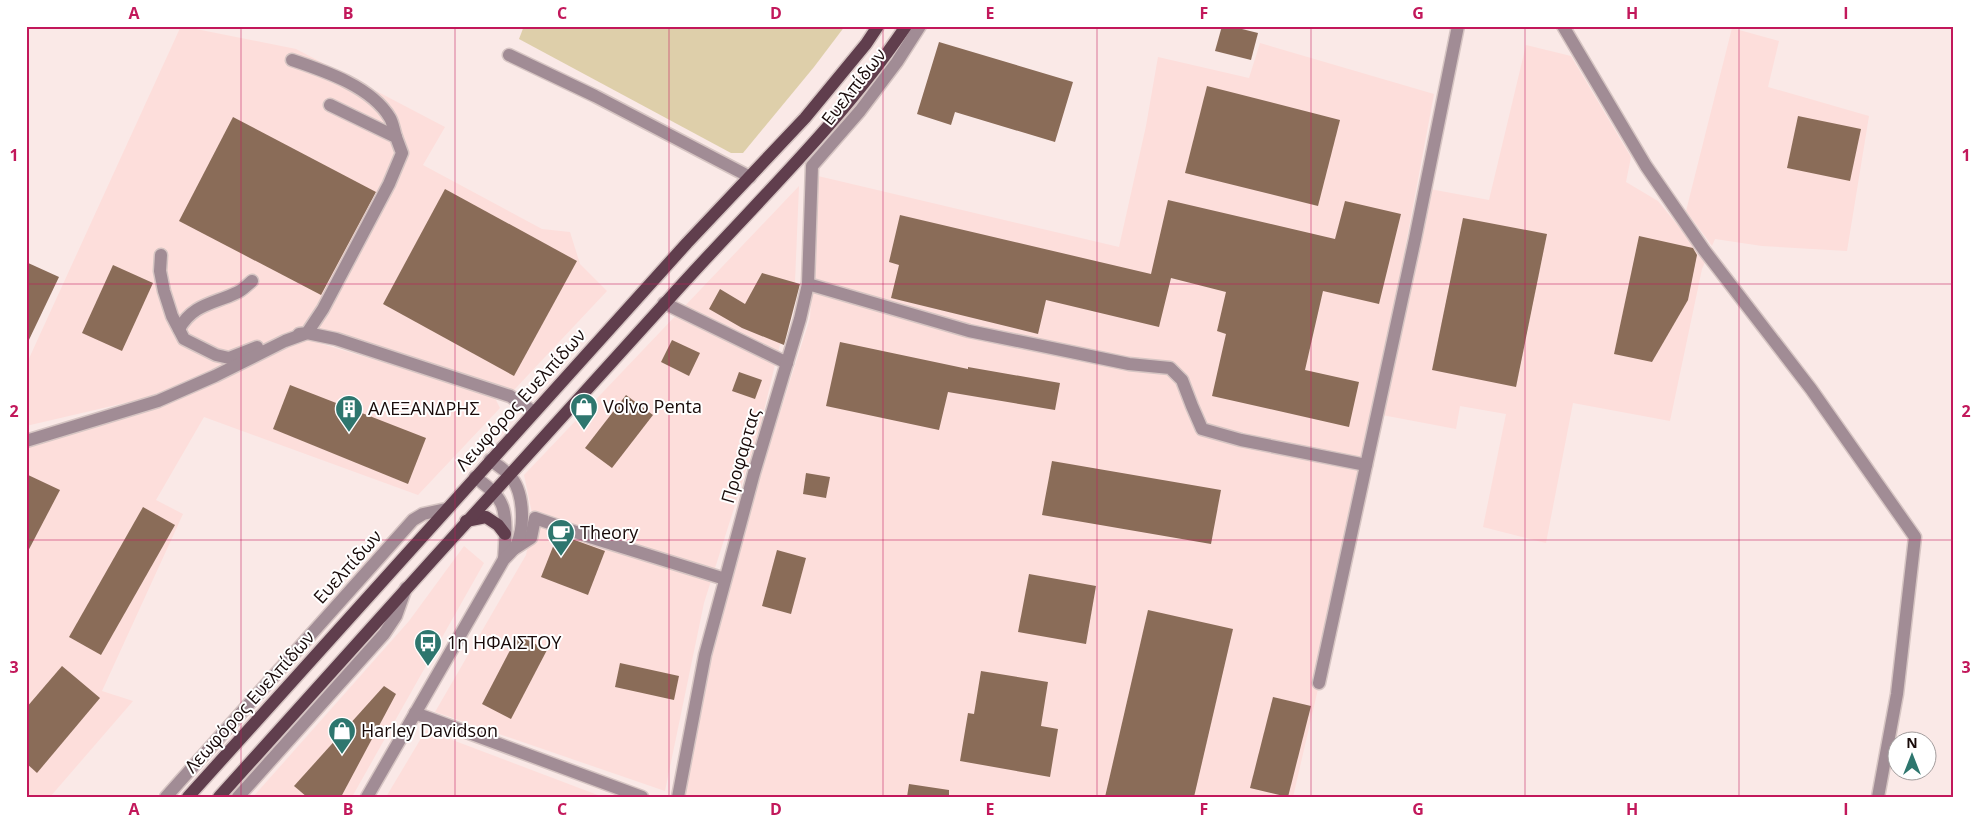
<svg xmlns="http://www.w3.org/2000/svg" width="1980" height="823" viewBox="0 0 1980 823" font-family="'Open Sans',sans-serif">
	<rect width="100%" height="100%" fill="#fae9e7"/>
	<!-- built -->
	<g fill="#fddedb">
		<polygon points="181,26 296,49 445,127 423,165 542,229 570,232 580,264 607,291 514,390 326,333 303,330 193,380 142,399 26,426 26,365"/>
		<polygon points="1732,28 1779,41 1768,87 1869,116 1847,251 1762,246 1715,239 1712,246 1686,211"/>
		<polygon points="1260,43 1434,94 1361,485 1365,486 1293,797 684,797 709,657 755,491 810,318 818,176 1119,247 1146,126 1158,57 1249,78"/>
		<polygon points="1526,45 1571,56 1631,157 1626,182 1658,201 1706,260 1702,269 1670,421 1573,403 1546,543 1483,527 1506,414 1460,406 1456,429 1382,415 1430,189 1489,200"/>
		<polygon points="799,186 795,282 761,423 704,603 665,791 435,712 526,555 533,518 524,475"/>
		<polygon points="306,339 494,396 500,408 418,495 204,417 156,500 183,514 102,691 133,701 50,797 26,797 26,445 291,343"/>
		<polygon points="464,546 484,563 352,797 253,797 409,621"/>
		<polygon points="426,730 603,797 386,797"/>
	</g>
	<!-- green -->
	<polygon fill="#decfaa" points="524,26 845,26 814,67 743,153 731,153 519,39"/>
	<!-- building -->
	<g fill="#8a6c58">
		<polygon points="1222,26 1230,26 1258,33 1251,60 1215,51"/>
		<polygon points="939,42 1073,82 1055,142 955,112 951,125 917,114"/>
		<polygon points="1207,86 1340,120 1318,206 1185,173"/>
		<polygon points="1798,116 1861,129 1850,181 1787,168"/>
		<polygon points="233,117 376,192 321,295 179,221"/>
		<polygon points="445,189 577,261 514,376 383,304"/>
		<polygon points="1168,200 1335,239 1345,201 1401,214 1379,304 1323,291 1305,370 1359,382 1349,427 1212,396 1226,334 1217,331 1226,292 1171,278 1159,327 1046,300 1038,334 891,298 899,265 889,262 900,215 1151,274"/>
		<polygon points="1463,218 1547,234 1516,387 1432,370"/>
		<polygon points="1639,236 1693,248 1697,255 1688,300 1652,362 1614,354"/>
		<polygon points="26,262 59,277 26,346"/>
		<polygon points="113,265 153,283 122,351 82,333"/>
		<polygon points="762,273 800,284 784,345 742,328 709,309 720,289 745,304"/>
		<polygon points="672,340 700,353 689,376 661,362"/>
		<polygon points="840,342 968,369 968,367 1060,383 1055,410 948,392 939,430 826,406"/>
		<polygon points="739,372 762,380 755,399 732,391"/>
		<polygon points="290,385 426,438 408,484 273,429"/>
		<polygon points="626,395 653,415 612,468 585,448"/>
		<polygon points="1052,461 1221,490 1211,544 1042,515"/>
		<polygon points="806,473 830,477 826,498 803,494"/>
		<polygon points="26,474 60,490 26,555"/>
		<polygon points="143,507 175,525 101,655 69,637"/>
		<polygon points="558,534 605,551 588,595 541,577"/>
		<polygon points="777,550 806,558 791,614 762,606"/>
		<polygon points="1029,574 1096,586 1086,644 1018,632"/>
		<polygon points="1148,610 1233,629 1194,797 1105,797"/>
		<polygon points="518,635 547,650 511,719 482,704"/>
		<polygon points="620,663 679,676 674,700 615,687"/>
		<polygon points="62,666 100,698 37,773 26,763 26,708"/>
		<polygon points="981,671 1048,682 1041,726 1058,729 1050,777 960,761 968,713 974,714"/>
		<polygon points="384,686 396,694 341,797 307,797 294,786"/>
		<polygon points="1273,697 1311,706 1288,797 1250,788"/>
		<polygon points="909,784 949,790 949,797 907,797"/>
	</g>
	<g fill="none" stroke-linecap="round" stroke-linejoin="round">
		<defs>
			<g id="minor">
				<polyline points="1563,26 1646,166 1704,250 1811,389 1915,537 1897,694 1878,797"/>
				<polyline points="509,55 595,96 750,177"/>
				<path d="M292,60C325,71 372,87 390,118C393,123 394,131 396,137"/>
				<polyline points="161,255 160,271 164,291 172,316 184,339 216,355 229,358 257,347"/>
				<polyline points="808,284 969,331 1129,364 1170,368 1182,380 1192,406 1202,429 1241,440 1366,465"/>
				<polyline points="664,303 787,363"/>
				<path d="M179,329C193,304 213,304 236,293C242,291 247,285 252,281"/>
				<polyline points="299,334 307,333 323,309 389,184 402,153 396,137 330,105"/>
				<polyline points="26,441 158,401 215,376 285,341 307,333 336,339 510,396 534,412"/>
				<path d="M475,477C484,484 496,492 501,503C508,516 505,545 504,559"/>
				<polyline points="514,549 531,538 535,518 593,538 725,579"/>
				<polyline points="1319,683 1415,239 1458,26"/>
				<polyline points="415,713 642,797"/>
				<polyline points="166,797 413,520 423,514 446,509"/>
				<polyline points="238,797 384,634 396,616 406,588"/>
				<path d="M367,797L504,559C509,554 514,550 517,544C525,525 524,490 509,475C504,469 497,465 490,460"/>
				<polyline points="678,797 705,655 754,473 800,319 808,284 812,166 860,111 897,62 920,26"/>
			</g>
			<g id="major">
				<polyline points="466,521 486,517 498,525 505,534"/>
				<polyline points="188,797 687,243 805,118 866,44 878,26"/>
				<path d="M219,797C368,631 518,465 668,300C748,210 838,127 906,26"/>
			</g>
		</defs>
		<!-- minor casing -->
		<use href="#minor" stroke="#d6c5c3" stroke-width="15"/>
		<!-- major casing -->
		<use href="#major" stroke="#d6c5c3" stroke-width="15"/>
		<!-- minor -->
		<use href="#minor" stroke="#a18c95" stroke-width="12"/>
		<!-- major -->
		<use href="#major" stroke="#603e4d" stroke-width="12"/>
	</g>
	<!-- grid -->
	<path fill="none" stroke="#c2185b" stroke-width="1" stroke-opacity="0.55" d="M241,26V797M455,26V797M669,26V797M883,26V797M1097,26V797M1311,26V797M1525,26V797M1739,26V797M26,284H1954M26,540H1954"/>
	<!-- icons -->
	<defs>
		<symbol id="shop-pin" viewBox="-11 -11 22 30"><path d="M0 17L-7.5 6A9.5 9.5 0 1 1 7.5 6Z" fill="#2e766e" stroke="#fff"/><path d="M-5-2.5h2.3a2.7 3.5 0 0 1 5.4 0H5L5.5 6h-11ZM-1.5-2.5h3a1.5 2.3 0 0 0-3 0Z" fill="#fff"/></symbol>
		<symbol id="building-pin" viewBox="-11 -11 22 30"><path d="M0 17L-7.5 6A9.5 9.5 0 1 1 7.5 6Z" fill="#2e766e" stroke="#fff"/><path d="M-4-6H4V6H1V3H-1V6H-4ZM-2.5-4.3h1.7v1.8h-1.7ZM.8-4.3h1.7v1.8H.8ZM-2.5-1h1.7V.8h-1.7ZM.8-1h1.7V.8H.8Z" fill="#fff"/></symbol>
		<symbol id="cafe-pin" viewBox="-11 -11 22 30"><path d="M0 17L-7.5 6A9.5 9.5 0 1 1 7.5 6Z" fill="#2e766e" stroke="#fff"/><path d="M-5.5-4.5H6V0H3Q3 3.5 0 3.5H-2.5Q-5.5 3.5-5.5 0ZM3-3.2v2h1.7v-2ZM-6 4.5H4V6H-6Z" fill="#fff"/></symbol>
		<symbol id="bus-pin" viewBox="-11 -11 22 30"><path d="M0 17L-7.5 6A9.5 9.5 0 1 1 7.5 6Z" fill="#2e766e" stroke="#fff"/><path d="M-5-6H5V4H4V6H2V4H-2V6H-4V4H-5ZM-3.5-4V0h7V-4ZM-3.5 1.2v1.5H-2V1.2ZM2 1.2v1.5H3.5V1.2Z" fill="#fff"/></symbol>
	</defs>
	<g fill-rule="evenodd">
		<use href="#shop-pin" x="568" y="391" width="32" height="43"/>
		<use href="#building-pin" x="333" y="393" width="32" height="43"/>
		<use href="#cafe-pin" x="545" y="517" width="32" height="43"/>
		<use href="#bus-pin" x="412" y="627" width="32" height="43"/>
		<use href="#shop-pin" x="326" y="715" width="32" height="43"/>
	</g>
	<g text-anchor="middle" stroke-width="4" stroke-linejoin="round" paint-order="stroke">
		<!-- street labels -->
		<g font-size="18" fill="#180a09" stroke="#fff">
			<text transform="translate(854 87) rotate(-52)" y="6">Ευελπίδων</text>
			<text transform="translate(521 400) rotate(-48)" y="6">Λεωφόρος Ευελπίδων</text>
			<text transform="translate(741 456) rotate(-74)" y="6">Προφαρτας</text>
			<text transform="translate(348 567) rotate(-48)" y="6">Ευελπίδων</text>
			<text transform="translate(250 702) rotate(-48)" y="6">Λεωφόρος Ευελπίδων</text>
		</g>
		<!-- poi labels -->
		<g font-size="18" fill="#180a09" stroke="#fff" text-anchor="start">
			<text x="603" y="413">Volvo Penta</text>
			<text x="368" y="415">ΑΛΕΞΑΝΔΡΗΣ</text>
			<text x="580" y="539">Theory</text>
			<text x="447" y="649">1η ΗΦΑΙΣΤΟΥ</text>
			<text x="361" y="737">Harley Davidson</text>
		</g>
	</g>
	<!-- border -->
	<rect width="1980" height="823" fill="none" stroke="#ffffff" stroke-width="55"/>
	<!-- north arrow -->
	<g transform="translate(1912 756)"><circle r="24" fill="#ffffff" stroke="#a39d9d"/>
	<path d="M0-4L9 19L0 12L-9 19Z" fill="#2e766e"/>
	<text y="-8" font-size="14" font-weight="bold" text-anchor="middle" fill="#180a09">N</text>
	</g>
	<rect x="28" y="28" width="1924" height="768" fill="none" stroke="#c2185b" stroke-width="2"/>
	<g font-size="16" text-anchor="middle" font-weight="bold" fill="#c2185b">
		<text x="134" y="19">A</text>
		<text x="348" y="19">B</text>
		<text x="562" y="19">C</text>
		<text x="776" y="19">D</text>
		<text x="990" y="19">E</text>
		<text x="1204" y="19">F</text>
		<text x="1418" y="19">G</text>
		<text x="1632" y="19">H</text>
		<text x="1846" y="19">I</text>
		<text x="14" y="161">1</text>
		<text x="1966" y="161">1</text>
		<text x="14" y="417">2</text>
		<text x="1966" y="417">2</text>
		<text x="14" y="673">3</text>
		<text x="1966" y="673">3</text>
		<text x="134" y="815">A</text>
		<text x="348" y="815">B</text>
		<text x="562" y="815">C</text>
		<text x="776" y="815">D</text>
		<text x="990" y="815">E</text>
		<text x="1204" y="815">F</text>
		<text x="1418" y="815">G</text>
		<text x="1632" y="815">H</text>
		<text x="1846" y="815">I</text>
	</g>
</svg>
